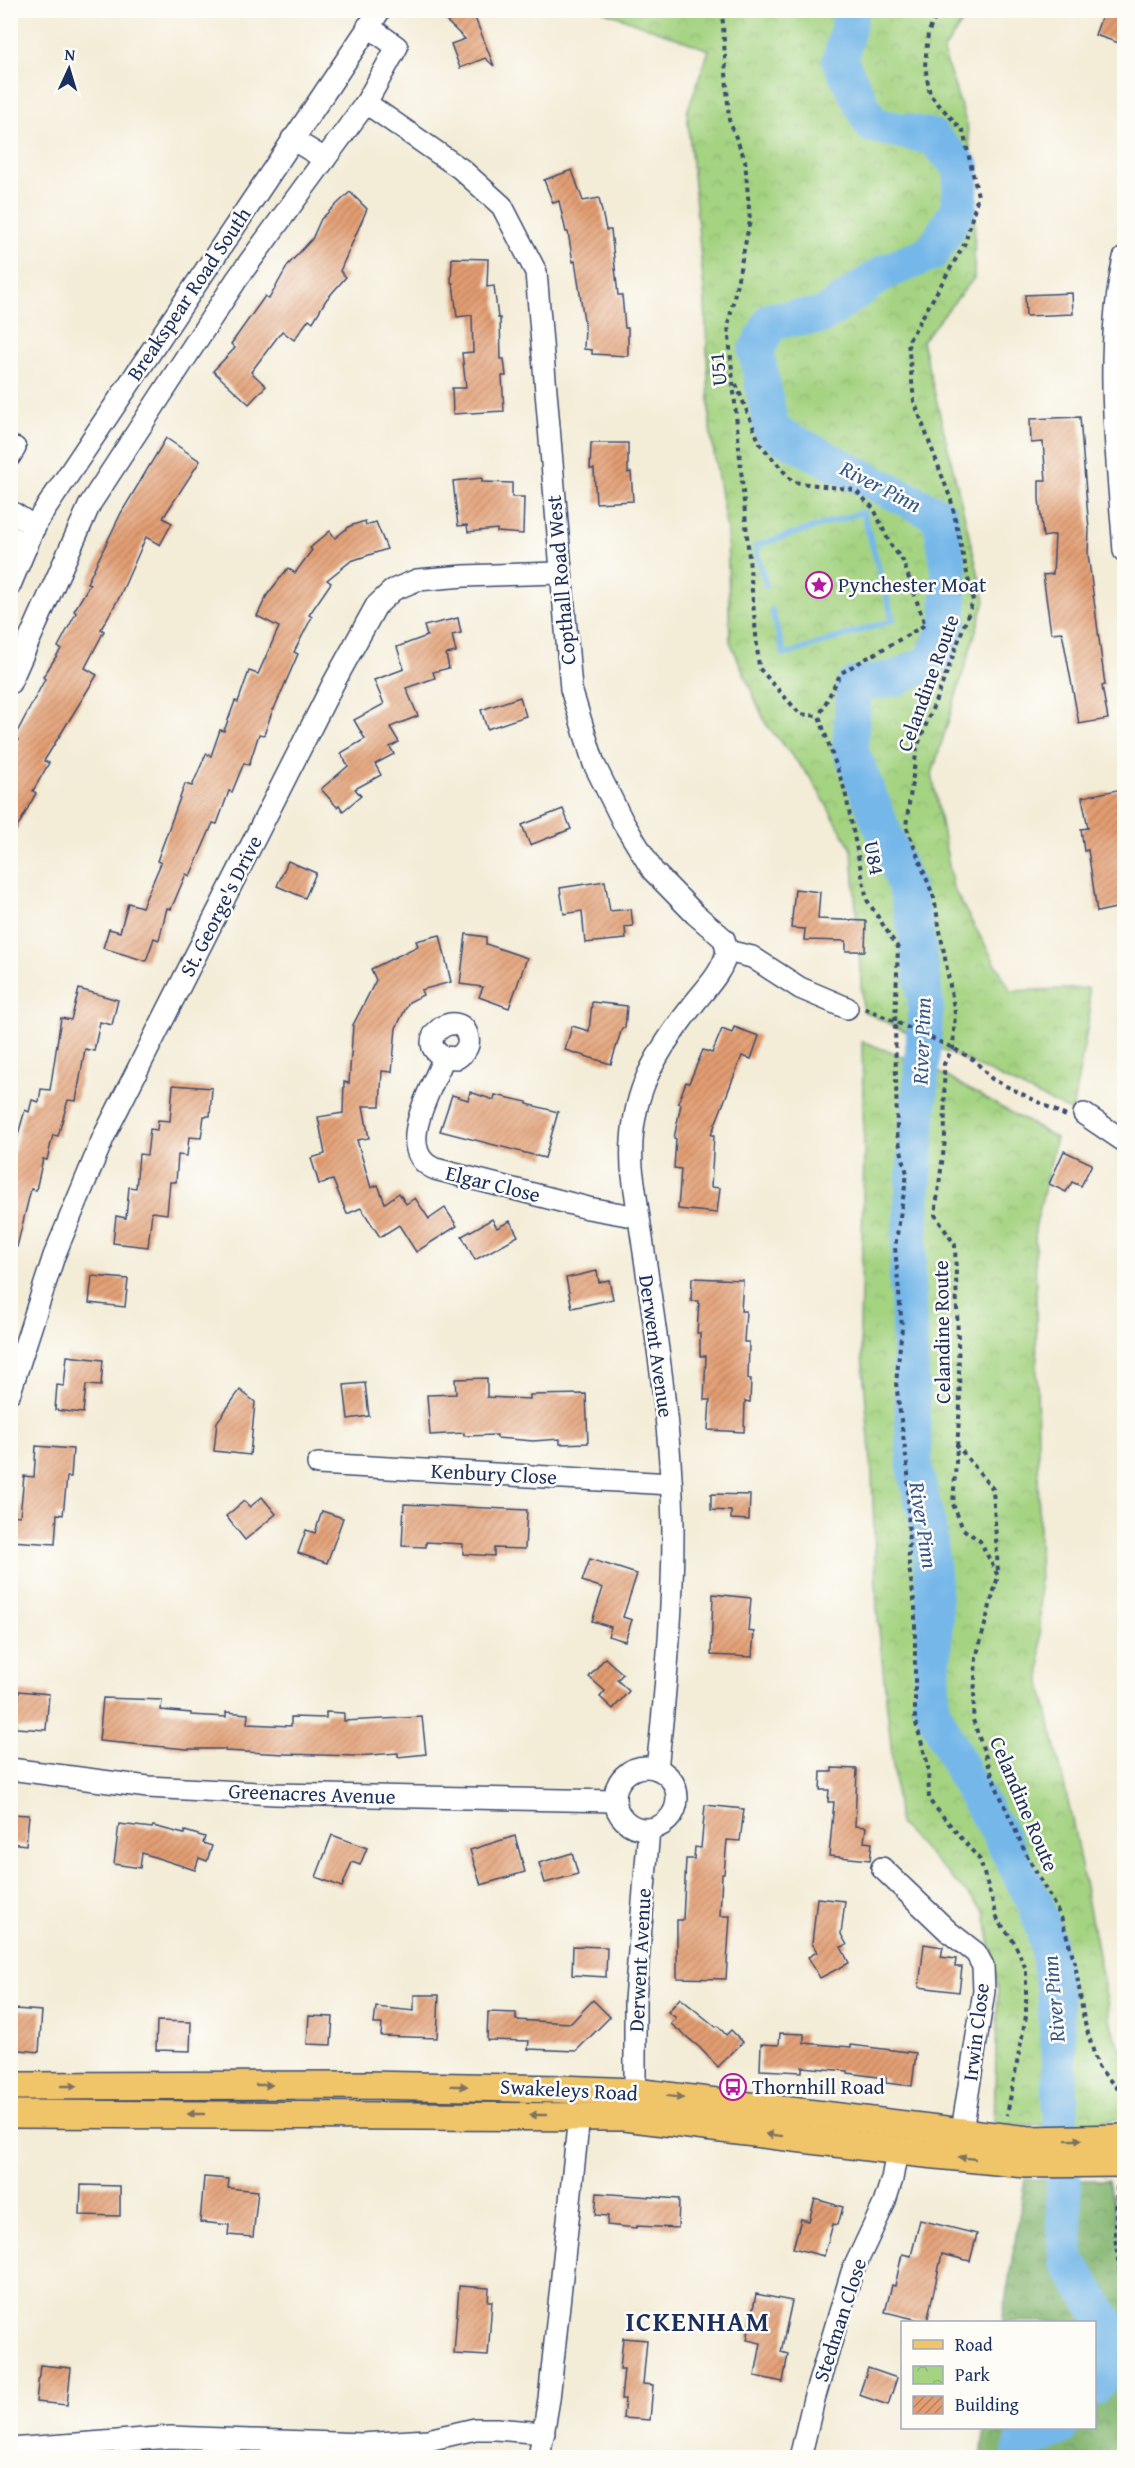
<svg xmlns="http://www.w3.org/2000/svg" width="1135" height="2468" viewBox="0 0 1135 2468" font-family="'Gentium Book Plus',serif">
	<defs>
		<pattern id="forest-crowns" width="20" height="18" patternUnits="userSpaceOnUse" patternTransform="scale(1.5)"><rect width="20" height="18" fill="#83b56f"/><path d="M2 6a3 3 0 1 1 6 0M12 15a3 3 0 1 1 6 0" fill="none" stroke="#6a945e"/></pattern>
		<pattern id="park-crowns" width="20" height="18" patternUnits="userSpaceOnUse" patternTransform="scale(1.5)"><rect width="20" height="18" fill="#a4d381"/><path d="M2 6a3 3 0 1 1 6 0M12 15a3 3 0 1 1 6 0" fill="none" stroke="#8db572"/></pattern>
		<pattern id="building-hatch" width="6" height="6" patternUnits="userSpaceOnUse" patternTransform="scale(1.5)"><rect width="6" height="6" fill="#e39d71"/><path d="M-1 1l2-2M0 6l6-6M5 7l2-2" fill="none" stroke="#b78060"/></pattern>
	</defs>
	<rect width="100%" height="100%" fill="#fdfcf7"/>
	<filter id="ink" filterUnits="userSpaceOnUse"><feTurbulence type="fractalNoise" baseFrequency=".0167" numOctaves="2"/><feDisplacementMap in="SourceGraphic" scale="12" xChannelSelector="R" yChannelSelector="G"/><feConvolveMatrix kernelMatrix="1 2 1 2 8 2 1 2 1" color-interpolation-filters="sRGB"/></filter>
	<filter id="wash" filterUnits="userSpaceOnUse"><feTurbulence type="fractalNoise" baseFrequency=".008" numOctaves="4" result="noise"/><feDisplacementMap in="SourceGraphic" scale="24" xChannelSelector="R" yChannelSelector="G"/><feGaussianBlur stdDeviation="1.35" result="paint"/><feColorMatrix in="noise" values="0 0 0 0 0 0 0 0 0 0 0 0 0 0 0 0 0 1.4 0 .05"/><feComposite in="paint" operator="in"/></filter>
	<g filter="url(#wash)">
		<rect width="100%" height="100%" fill="#f3ecd7"/>
		<!-- forest -->
		<polygon fill="url(#forest-crowns)" stroke="#4f7266" stroke-width="1.5" points="1025,2179 1108,2180 1124,2248 1124,2457 981,2457 985,2428 1094,2428 1094,2322 1002,2322"/>
		<!-- park -->
		<g fill="url(#park-crowns)" stroke="#608170" stroke-width="1.5">
			<polygon points="603,11 970,11 943,51 967,125 975,185 974,278 922,341 985,601 932,774 953,888 1011,991 1088,988 1090,1012 1072,1112 863,1011 852,850 812,780 766,724 730,641 727,532 710,429 705,300 687,112 709,50"/>
			<polygon points="862,1041 931,1068 1056,1138 1035,1229 1041,1683 1073,1824 1112,2028 1124,2057 1124,2118 1075,2125 994,2125 998,1987 985,1912 899,1824 877,1610 872,1475 860,1331 864,1153"/>
		</g>
		<g fill="none" stroke-linecap="round" stroke-linejoin="round">
			<!-- stream -->
			<polyline stroke="#74b7e9" stroke-width="6" points="766,586 755,546 863,512 893,620 784,655 772,610"/>
			<!-- river -->
			<g stroke="#74b7e9" stroke-width="36">
				<polyline points="852,10 840,61 872,125 932,137 962,168 959,207 932,253 885,272 822,316 772,320 756,351 772,431 940,516 949,569 949,620 933,660 897,678 854,685 850,748 905,885 915,926 926,1006 907,1276 915,1470 929,1530 935,1617 931,1706 969,1785 999,1833 1036,1905 1047,1942 1055,1998 1059,2063 1066,2259 1120,2344 1094,2388"/>
				<polyline points="1020,2458 1022,2444 1060,2428"/>
			</g>
		</g>
		<g id="blocks">
			<!-- building -->
			<g fill="url(#building-hatch)">
				<polygon points="435,10 472,10 494,66 485,58 460,68 451,44 465,39"/>
				<polygon points="1104,10 1125,10 1125,45 1095,35"/>
				<polygon points="572,170 583,201 599,198 606,230 611,230 618,295 622,295 625,328 628,328 628,356 592,354 592,350 584,349 585,327 575,261 573,262 568,232 566,232 559,201 553,203 544,180"/>
				<polygon points="350,192 367,209 340,271 346,277 326,300 313,322 309,319 294,340 282,331 251,372 266,386 249,404 213,371 235,348 231,344 265,296 269,299 288,265 312,239 321,219"/>
				<polygon points="452,258 488,259 487,287 494,286 498,318 500,318 501,359 504,359 506,376 502,376 504,411 453,414 452,388 466,388 462,353 473,352 472,315 457,317 453,283 451,283"/>
				<polygon points="1072,293 1073,314 1026,316 1025,295"/>
				<polygon points="1080,417 1089,530 1088,554 1105,685 1102,686 1108,719 1079,724 1062,632 1051,633 1043,575 1053,574 1055,535 1043,537 1039,499 1039,480 1046,480 1043,442 1031,443 1030,419"/>
				<polygon points="166,438 200,461 163,518 172,523 160,545 146,537 119,598 101,629 104,631 85,668 97,675 44,761 49,763 33,791 36,793 10,841 10,752 18,740 14,738 45,679 43,677 61,649 58,647 76,613 74,611 90,584 87,583 121,513"/>
				<polygon points="591,443 628,443 628,473 631,472 633,501 596,503 594,469 590,469"/>
				<polygon points="482,478 482,482 512,483 512,497 524,497 523,534 497,532 497,529 468,532 467,525 458,526 453,481"/>
				<polygon points="365,521 366,525 376,522 387,549 351,561 327,580 331,583 309,615 312,617 294,652 298,654 274,709 273,709 264,735 259,734 249,765 244,763 232,792 229,791 217,824 213,823 190,876 186,874 171,909 167,908 159,940 154,938 146,961 103,948 109,929 120,932 128,903 142,907 161,863 157,861 185,784 192,786 206,754 211,756 220,730 224,731 235,701 238,702 249,671 258,674 279,627 257,616 267,595 288,568 295,573 312,550 310,548 330,531 335,538 350,526"/>
				<polygon points="458,618 461,633 452,635 456,652 446,654 449,668 433,672 435,678 406,688 418,716 390,727 399,742 390,747 394,754 375,764 381,775 355,789 361,796 343,811 339,805 337,807 321,789 348,766 341,753 365,739 354,720 384,704 374,680 404,669 397,647 427,636 424,626"/>
				<polygon points="520,697 526,716 487,729 481,710"/>
				<polygon points="1122,789 1125,800 1125,906 1097,912 1088,850 1084,851 1081,829 1088,828 1082,797"/>
				<polygon points="563,809 571,829 530,845 522,825"/>
				<polygon points="288,861 316,873 305,898 277,886"/>
				<polygon points="605,881 610,911 631,909 633,926 625,927 626,939 585,943 582,911 564,914 560,888"/>
				<polygon points="795,889 820,892 818,919 866,921 865,951 846,951 846,941 804,940 805,929 791,928"/>
				<polygon points="466,934 486,937 486,944 527,958 509,1008 479,997 483,987 460,984"/>
				<polygon points="440,935 451,982 421,990 423,995 409,1002 396,1028 392,1072 382,1071 380,1106 363,1106 369,1138 357,1140 371,1188 378,1185 385,1203 399,1193 406,1204 415,1198 429,1219 445,1208 457,1226 416,1252 399,1225 380,1237 361,1208 347,1214 333,1180 319,1184 311,1158 325,1154 318,1117 343,1113 344,1082 349,1083 353,1025 376,980 371,969 418,946 416,941"/>
				<polygon points="79,989 118,1000 112,1025 100,1022 94,1051 85,1049 76,1101 68,1100 58,1136 53,1135 47,1160 43,1159 36,1190 31,1189 17,1247 10,1246 10,1169 19,1131 25,1110 29,1112 32,1100 39,1102 41,1089 50,1090 61,1018 71,1020"/>
				<polygon points="592,1002 627,1006 625,1028 622,1028 611,1064 565,1050 572,1026 589,1031"/>
				<polygon points="734,1027 759,1036 751,1059 742,1056 711,1135 714,1135 711,1187 720,1188 717,1213 678,1209 681,1169 674,1168 676,1139 674,1138 681,1104 678,1103 686,1082 689,1083 703,1050 712,1053 722,1029 732,1033"/>
				<polygon points="173,1085 212,1088 210,1116 204,1116 201,1138 189,1137 187,1156 178,1155 176,1182 170,1182 167,1214 152,1212 148,1247 113,1243 116,1216 126,1218 129,1187 136,1188 139,1154 147,1155 150,1129 157,1130 158,1120 170,1121"/>
				<polygon points="470,1092 494,1100 495,1095 527,1102 527,1104 558,1112 545,1158 440,1131 452,1095 468,1100"/>
				<polygon points="1064,1151 1092,1164 1081,1186 1072,1182 1066,1192 1049,1184"/>
				<polygon points="492,1219 497,1228 510,1221 518,1236 475,1260 462,1236"/>
				<polygon points="597,1271 599,1282 609,1280 613,1299 572,1308 566,1278"/>
				<polygon points="92,1276 128,1279 125,1307 89,1303"/>
				<polygon points="692,1278 743,1280 741,1311 746,1311 744,1342 749,1342 748,1379 751,1379 750,1402 745,1401 744,1432 708,1430 710,1400 704,1400 706,1356 700,1356 700,1333 697,1333 699,1301 691,1301"/>
				<polygon points="67,1356 103,1360 101,1386 86,1385 83,1413 55,1410 57,1385 64,1386"/>
				<polygon points="487,1378 487,1397 530,1399 530,1395 586,1394 588,1443 560,1444 560,1439 533,1441 497,1438 497,1435 464,1436 464,1433 430,1435 427,1395 456,1394 455,1379"/>
				<polygon points="365,1383 369,1416 348,1419 344,1385"/>
				<polygon points="240,1390 255,1402 250,1455 214,1451 217,1422"/>
				<polygon points="36,1446 73,1449 71,1477 67,1477 63,1515 57,1514 55,1544 11,1541 12,1515 20,1516 24,1476 34,1477"/>
				<polygon points="711,1494 750,1495 749,1520 731,1519 731,1511 711,1510"/>
				<polygon points="262,1497 276,1514 245,1540 226,1516 244,1501 250,1507"/>
				<polygon points="404,1504 527,1510 525,1549 494,1548 494,1556 463,1554 463,1544 426,1542 426,1547 402,1546"/>
				<polygon points="322,1511 343,1518 327,1563 298,1553 306,1530 315,1533"/>
				<polygon points="590,1559 637,1574 623,1617 632,1620 625,1641 608,1636 611,1627 592,1621 603,1588 582,1581"/>
				<polygon points="713,1594 751,1598 748,1631 754,1632 752,1657 711,1655"/>
				<polygon points="605,1658 623,1674 617,1680 629,1691 613,1709 600,1697 605,1691 589,1677"/>
				<polygon points="19,1691 49,1694 46,1730 16,1728 16,1721 10,1721 10,1703 18,1703"/>
				<polygon points="103,1698 162,1700 161,1710 191,1713 191,1715 226,1717 226,1712 248,1714 247,1724 291,1726 291,1717 326,1718 326,1712 344,1713 344,1721 422,1717 426,1754 398,1757 398,1753 356,1756 285,1754 225,1751 225,1749 187,1749 99,1741"/>
				<polygon points="832,1768 857,1769 855,1826 866,1827 864,1842 872,1843 870,1860 829,1856 834,1802 828,1802 829,1790 820,1790 821,1772 832,1772"/>
				<polygon points="705,1805 744,1809 740,1841 727,1840 724,1874 722,1874 720,1916 730,1916 726,1979 677,1978 677,1920 683,1920 686,1859 694,1859 695,1847 701,1848"/>
				<polygon points="10,1814 29,1815 26,1845 10,1843"/>
				<polygon points="119,1824 152,1828 153,1826 184,1834 185,1831 205,1837 203,1843 212,1846 207,1861 199,1858 195,1870 142,1853 140,1868 114,1864"/>
				<polygon points="332,1835 367,1848 360,1865 352,1862 342,1887 316,1877"/>
				<polygon points="515,1836 525,1872 481,1885 470,1850"/>
				<polygon points="572,1853 578,1874 545,1883 539,1863"/>
				<polygon points="817,1898 845,1901 841,1934 847,1945 841,1947 849,1963 820,1978 808,1957 817,1952 812,1943"/>
				<polygon points="924,1944 943,1947 941,1957 956,1959 955,1967 962,1967 959,1992 919,1987"/>
				<polygon points="573,1946 607,1947 606,1977 572,1975"/>
				<polygon points="414,1995 439,1995 437,2038 381,2036 382,2024 374,2024 376,2007 414,2011"/>
				<polygon points="680,1998 716,2027 718,2026 726,2035 731,2030 743,2042 718,2067 699,2047 671,2024 676,2018 668,2012"/>
				<polygon points="593,2000 610,2017 576,2051 528,2049 529,2041 487,2040 488,2012 516,2013 516,2020 571,2023"/>
				<polygon points="15,2009 42,2011 39,2052 11,2049"/>
				<polygon points="309,2016 333,2017 331,2045 307,2044"/>
				<polygon points="157,2021 191,2022 190,2051 156,2050"/>
				<polygon points="780,2033 804,2034 804,2043 851,2047 851,2045 916,2053 912,2086 886,2083 886,2078 848,2073 848,2071 802,2067 802,2072 760,2070 761,2044 779,2045"/>
				<polygon points="204,2177 229,2179 228,2188 258,2191 253,2237 228,2235 229,2225 200,2222"/>
				<polygon points="81,2185 120,2186 120,2216 80,2215"/>
				<polygon points="597,2193 679,2199 678,2228 637,2226 636,2228 607,2225 608,2216 595,2215"/>
				<polygon points="815,2199 843,2207 838,2225 833,2224 824,2256 793,2248 801,2219 809,2221"/>
				<polygon points="920,2220 977,2234 970,2261 942,2254 927,2322 885,2312 892,2285 895,2286 902,2254 911,2256"/>
				<polygon points="459,2286 489,2288 488,2301 492,2301 488,2356 454,2354"/>
				<polygon points="756,2294 792,2301 781,2352 788,2354 783,2382 755,2376 761,2343 747,2340"/>
				<polygon points="623,2338 647,2340 643,2384 653,2385 650,2420 623,2418 625,2399 621,2399 624,2369 620,2369"/>
				<polygon points="40,2365 71,2368 67,2405 36,2402"/>
				<polygon points="868,2368 897,2378 888,2405 859,2395"/>
			</g>
		</g>
	</g>
	<g filter="url(#ink)">
		<use href="#blocks" fill-opacity="0" stroke="#3b4b70" stroke-width="1.5"/>
		<g fill="none" stroke-linecap="round" stroke-linejoin="round">
			<defs>
				<g id="minor">
					<polyline points="366,103 461,169 502,206 536,272 571,689 594,764 623,822 653,871 695,914 724,939 727,951 752,957 800,988 847,1008"/>
					<polyline points="292,139 325,159"/>
					<path d="M1124,258C1103,355 1117,453 1124,551"/>
					<polyline points="10,456 15,448"/>
					<polyline points="10,511 35,527"/>
					<polyline points="10,536 27,546"/>
					<polyline points="10,585 36,523 380,10"/>
					<polyline points="10,683 90,504 237,279 366,103 397,47 368,26"/>
					<path d="M444,1057L457,1058C464,1053 470,1047 468,1038C461,1004 409,1040 444,1057C433,1087 392,1151 435,1169L588,1208L638,1217"/>
					<polyline points="1084,1114 1124,1141"/>
					<polyline points="10,1392 54,1256 104,1136 333,684 376,606 393,590 417,580 464,576 559,573"/>
					<polyline points="318,1464 671,1484"/>
					<circle cx="646" cy="1798" r="31"/>
					<polyline points="10,1769 148,1787 275,1794 615,1801"/>
					<path d="M657,1769C666,1690 673,1613 673,1533C672,1411 648,1289 632,1168C628,1099 652,1057 693,1005C706,988 723,972 727,951"/>
					<polyline points="882,1868 949,1932 976,1953 983,1966 984,1991 962,2131"/>
					<polyline points="635,2092 635,2000 649,1829"/>
					<polyline points="10,2449 171,2437 361,2444 428,2440 475,2429 496,2429 544,2433"/>
					<polyline points="539,2458 549,2399 579,2116"/>
					<polyline points="800,2458 814,2399 852,2272 884,2204 892,2179 897,2151"/>
				</g>
				<g id="major">
					<polyline points="10,2086 368,2085 560,2089 635,2092 1029,2140 1124,2138"/>
					<polyline points="10,2114 624,2117 916,2153 1026,2164 1124,2163"/>
				</g>
			</defs>
			<!-- minor casing -->
			<use href="#minor" stroke="#3b4b70" stroke-width="24"/>
			<!-- major casing -->
			<use href="#major" stroke="#3b4b70" stroke-width="30"/>
			<!-- path -->
			<g stroke="#3b4b70" stroke-width="4" stroke-dasharray="4.5 4.5" stroke-linecap="butt">
				<polyline points="722,10 729,120 745,160 750,221 728,326 759,668 800,714 819,716 845,791 867,900 898,948 895,1022 897,1134 907,1174 895,1247 902,1328 896,1383 908,1472 909,1567 915,1607 915,1720 928,1765 929,1800 980,1860 998,1920 1014,1942 1026,1969 1026,2016 1007,2115"/>
				<polyline points="939,10 928,33 925,66 930,95 963,131 978,196 965,243 908,342 914,401 951,500 973,601 947,672 917,747 906,826 934,898 955,1013 953,1048 944,1064 945,1140 935,1215 955,1245 960,1405 953,1504 963,1529 980,1541 998,1576 976,1658 973,1720 996,1786 1025,1852 1061,1917 1075,1963 1084,2020 1098,2067 1124,2096"/>
				<polyline points="736,384 760,444 793,482 855,490 874,509 890,544 903,561 925,625 841,673 819,716"/>
				<polyline points="865,1008 953,1048 974,1060 992,1079 1066,1116"/>
				<polyline points="956,1444 993,1489 998,1572"/>
				<polyline points="1117,2186 1115,2237 1124,2305"/>
			</g>
			<!-- minor -->
			<use href="#minor" stroke="#fff" stroke-width="21"/>
			<!-- major -->
			<use href="#major" stroke="#f0c469" stroke-width="27"/>
		</g>
		<!-- one-way arrows -->
		<defs><path id="oneway-solid" d="M-6-.8H1V-3.2L6.5 0L1 3.2V.8H-6Z" transform="scale(1.5)"/></defs>
		<g fill="#7b7263">
			<use href="#oneway-solid" transform="translate(264 2085)"/>
			<use href="#oneway-solid" transform="translate(69 2086)"/>
			<use href="#oneway-solid" transform="translate(459 2086) rotate(1)"/>
			<use href="#oneway-solid" transform="translate(675 2097) rotate(7)"/>
			<use href="#oneway-solid" transform="translate(196 2114) rotate(-180)"/>
			<use href="#oneway-solid" transform="translate(538 2115) rotate(-180)"/>
			<use href="#oneway-solid" transform="translate(774 2135) rotate(-173)"/>
			<use href="#oneway-solid" transform="translate(1074 2140) rotate(-1)"/>
			<use href="#oneway-solid" transform="translate(967 2158) rotate(-174)"/>
		</g>
	</g>
	<!-- icons -->
	<defs>
		<symbol id="sight-ring" viewBox="-11 -11 22 22"><circle r="9.5" fill="#fdfcf7" stroke="#b5179e" stroke-width="1.5"/><path d="M0-6L1.8-2.2L6-1.7L2.9 1.2L3.7 5.4L0 3.3L-3.7 5.4L-2.9 1.2L-6-1.7L-1.8-2.2Z" fill="#b5179e"/></symbol>
		<symbol id="bus-ring" viewBox="-11 -11 22 22"><circle r="9.5" fill="#fdfcf7" stroke="#b5179e" stroke-width="1.5"/><path d="M-5-6H5V4H4V6H2V4H-2V6H-4V4H-5ZM-3.5-4V0h7V-4ZM-3.5 1.2v1.5H-2V1.2ZM2 1.2v1.5H3.5V1.2Z" fill="#b5179e"/></symbol>
	</defs>
	<g fill-rule="evenodd">
		<use href="#sight-ring" x="804" y="570" width="30" height="30"/>
		<use href="#bus-ring" x="718" y="2072" width="30" height="30"/>
	</g>
	<g text-anchor="middle" stroke-width="5" stroke-linejoin="round" paint-order="stroke">
		<!-- street labels -->
		<g font-size="21" fill="#1b2f5e" stroke="#fdfcf7">
			<text transform="translate(189 294) rotate(-56)" y="7">Breakspear Road South</text>
			<text transform="translate(718 369) rotate(-96)" y="7">U51</text>
			<text transform="translate(561 580) rotate(-95)" y="7">Copthall Road West</text>
			<text transform="translate(928 683) rotate(-70)" y="7">Celandine Route</text>
			<text transform="translate(874 858) rotate(79)" y="7">U84</text>
			<text transform="translate(221 906) rotate(-63)" y="7">St. George's Drive</text>
			<text transform="translate(493 1184) rotate(14)" y="7">Elgar Close</text>
			<text transform="translate(942 1332) rotate(-91)" y="7">Celandine Route</text>
			<text transform="translate(656 1346) rotate(82)" y="7">Derwent Avenue</text>
			<text transform="translate(494 1474) rotate(3)" y="7">Kenbury Close</text>
			<text transform="translate(312 1794) rotate(2)" y="7">Greenacres Avenue</text>
			<text transform="translate(1024 1804) rotate(67)" y="7">Celandine Route</text>
			<text transform="translate(640 1960) rotate(-87)" y="7">Derwent Avenue</text>
			<text transform="translate(976 2032) rotate(-83)" y="7">Irwin Close</text>
			<text transform="translate(569 2090) rotate(3)" y="7">Swakeleys Road</text>
			<text transform="translate(840 2320) rotate(-72)" y="7">Stedman Close</text>
		</g>
		<!-- poi labels -->
		<g font-size="21" fill="#1b2f5e" stroke="#fdfcf7" text-anchor="start">
			<text x="838" y="592">Pynchester Moat</text>
			<text x="752" y="2094">Thornhill Road</text>
		</g>
		<!-- water labels -->
		<g font-size="22" font-style="italic" fill="#365888" stroke="#fdfcf7">
			<text transform="translate(881 486) rotate(27)" y="8">River Pinn</text>
			<text transform="translate(921 1041) rotate(-88)" y="8">River Pinn</text>
			<text transform="translate(924 1525) rotate(81)" y="8">River Pinn</text>
			<text transform="translate(1053 1999) rotate(-95)" y="8">River Pinn</text>
		</g>
		<!-- district labels -->
		<g font-size="27" font-weight="bold" letter-spacing="1.5" fill="#1b2f5e" stroke="#fdfcf7">
			<text x="698" y="2331">ICKENHAM</text>
		</g>
	</g>
	<!-- margin -->
	<rect width="1135" height="2468" fill="none" stroke="#fdfcf7" stroke-width="36"/>
	<!-- legend -->
	<rect x="901" y="2321" width="195" height="108" fill="#fdfcf7" stroke="#a3aaba" stroke-width="1.5"/>
	<rect x="913" y="2340" width="30" height="9" fill="#f0c469" stroke="#a3aaba" stroke-width="1.5"/>
	<text x="955" y="2351" font-size="18" fill="#1b2f5e">Road</text>
	<rect x="913" y="2366" width="30" height="18" fill="url(#park-crowns)" stroke="#a3aaba" stroke-width="1.5"/>
	<text x="955" y="2381" font-size="18" fill="#1b2f5e">Park</text>
	<rect x="913" y="2396" width="30" height="18" fill="url(#building-hatch)" stroke="#a3aaba" stroke-width="1.5"/>
	<text x="955" y="2411" font-size="18" fill="#1b2f5e">Building</text>
	<!-- north arrow -->
	<g transform="translate(69 69) rotate(4)" stroke="#fdfcf7" stroke-width="4.5" paint-order="stroke">
	<path d="M0-4.5L10 22L0 15L-10 22Z" fill="#1b2f5e"/>
	<text y="-9" font-size="16" font-weight="bold" text-anchor="middle" fill="#1b2f5e">N</text>
	</g>
</svg>
